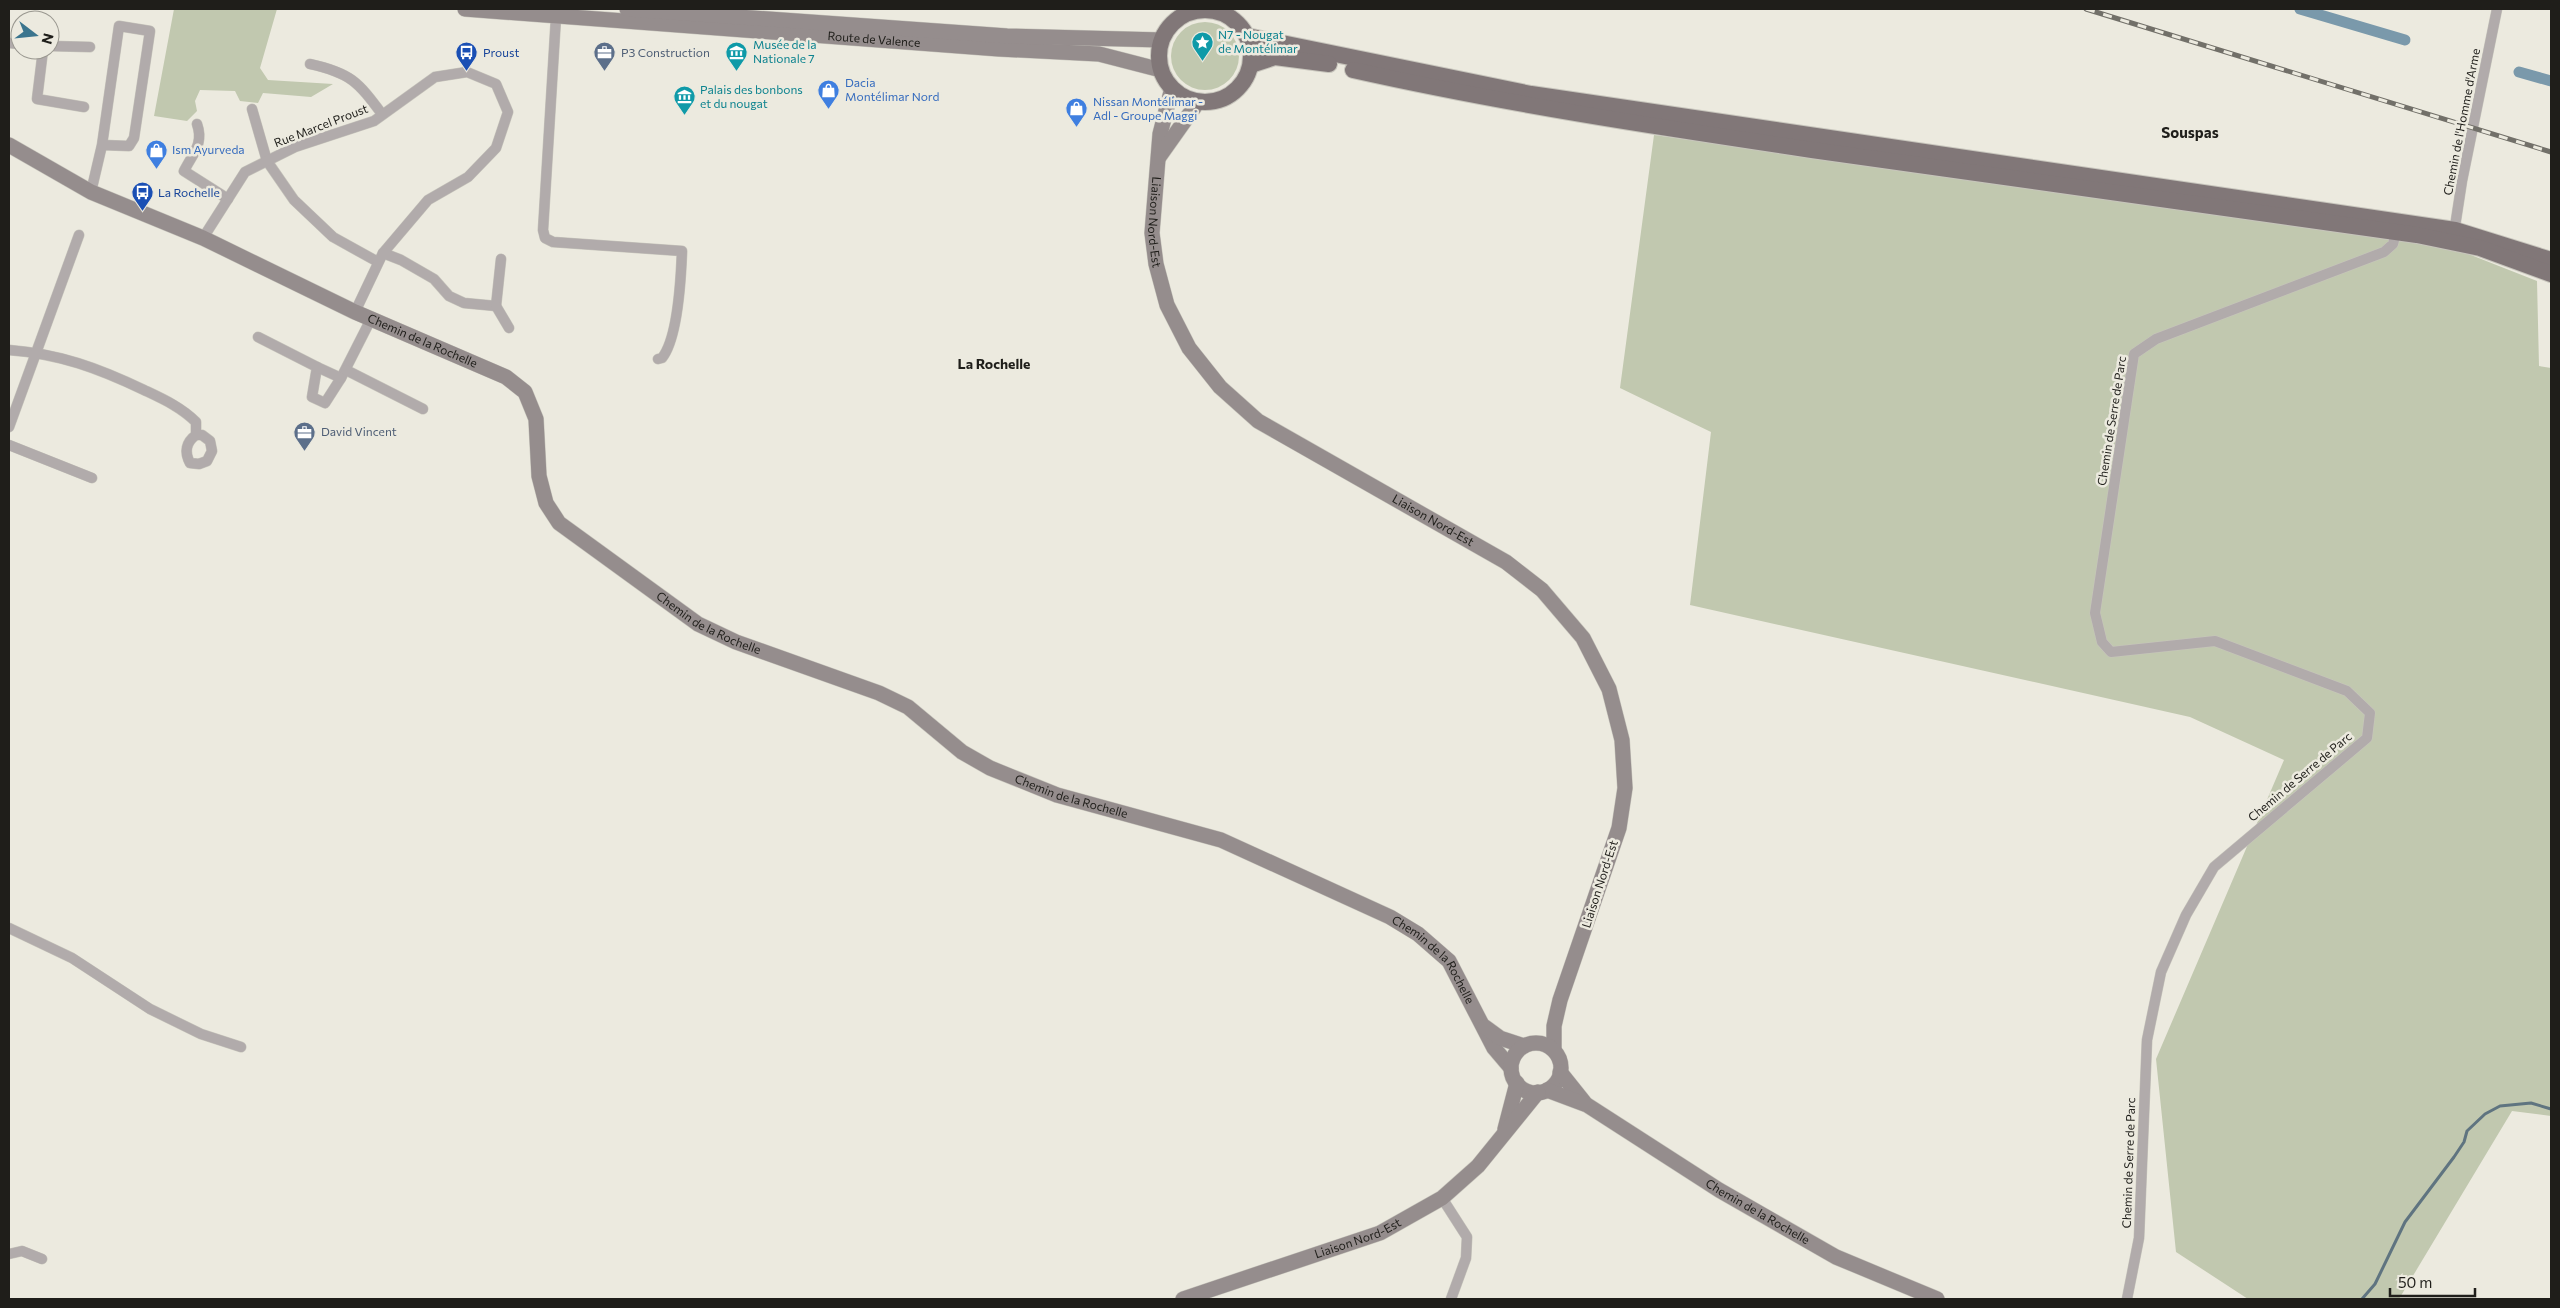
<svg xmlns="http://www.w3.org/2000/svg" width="2560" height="1308" viewBox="0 0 2560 1308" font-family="Commissioner,sans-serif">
	<rect width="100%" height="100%" fill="#eceadf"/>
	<!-- green -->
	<g fill="#c1c8af">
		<polygon points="174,9 277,9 260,68 268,80 333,84 311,97 263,93 258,103 240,101 235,91 200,90 195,101 197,111 187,121 154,116"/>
		<circle cx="1205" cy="56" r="34"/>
		<polygon points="1654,135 2438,242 2537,281 2539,366 2551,368 2551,1116 2512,1111 2399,1299 2248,1299 2176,1252 2156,1059 2284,760 2190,717 1690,605 1711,432 1620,388"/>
	</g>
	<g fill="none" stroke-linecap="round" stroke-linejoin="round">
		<!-- stream -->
		<polyline stroke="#5f7480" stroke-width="3" points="2362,1299 2375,1284 2405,1222 2454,1157 2464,1142 2467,1131 2485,1114 2500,1106 2531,1103 2551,1109"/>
		<!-- canal -->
		<g stroke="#7a99ab" stroke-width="11">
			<polyline points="2300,9 2405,40"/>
			<polyline points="2519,72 2551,81"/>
		</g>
		<defs>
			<g id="street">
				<path d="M556,17L543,230L545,238L553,242L682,251C681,278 678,338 662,358L658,359"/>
				<polyline points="9,43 20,44"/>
				<polyline points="50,46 90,47"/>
				<polyline points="43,50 37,99 84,107"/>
				<path d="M310,64C351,73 358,82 382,114"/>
				<polyline points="252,109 267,161 294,200 333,237 378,262"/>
				<path d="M197,124C204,144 193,153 184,171L228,199"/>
				<polyline points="91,192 102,145 119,26 150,31 134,138 129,146 102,145"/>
				<polyline points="2454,233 2462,181 2497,9"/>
				<polyline points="203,238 245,172 295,147 374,121 435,77 467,72 496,84 508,112 496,148 468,177 428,200 383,253 355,312"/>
				<polyline points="383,253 401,260 434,279 449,296 464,303 496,306 501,259"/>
				<polyline points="496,306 509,328"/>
				<polyline points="258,337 317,367 312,397 325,403 341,378 371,319"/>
				<path d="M9,350C60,354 98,368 144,390C163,399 181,407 196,422V435H202L210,441L212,451L207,461L199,464L190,463C184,452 186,442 196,435"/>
				<polyline points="317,367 341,378"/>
				<polyline points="346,370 423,409"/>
				<polyline points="9,427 79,235"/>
				<polyline points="9,445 92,478"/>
				<polyline points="9,928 72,958 150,1009 201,1034 241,1047"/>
				<polyline points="1442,1198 1467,1237 1466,1258 1451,1299"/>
				<polyline points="9,1254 22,1251 42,1259"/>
				<polyline points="2127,1299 2139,1238 2147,1040 2161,972 2186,915 2214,867 2367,738 2370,713 2347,691 2215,641 2111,652 2102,642 2095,613 2134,354 2156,339 2384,252 2393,244 2397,229"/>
			</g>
			<g id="secondary">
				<path id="s1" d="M465,9L999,49L1099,54L1161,70"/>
				<polyline points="627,9 1007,36 1162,40"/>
				<path id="s2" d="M1172,88L1160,134L1152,233L1156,264L1167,305L1189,348L1220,387L1258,421L1506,562L1542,590L1583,638L1609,689L1622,740L1625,788L1619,828L1560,1000L1554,1026V1050"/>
				<path id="s3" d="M9,145L91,192L203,238L355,312L506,377L525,392L536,419L539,476L546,503L559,523L698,624L736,642L879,693L908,707L962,752L990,768L1057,795L1221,840L1390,917L1418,934L1449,961L1494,1048L1511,1068"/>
				<polyline points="1159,157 1198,102"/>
				<polyline points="1485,1027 1500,1038 1524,1046"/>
				<circle cx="1536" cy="1068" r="25"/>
				<polyline points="1560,1072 1584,1102"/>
				<path id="s4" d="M1547,1090L1587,1105L1719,1190L1836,1257L1937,1299"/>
				<polyline points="1505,1129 1517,1083"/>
				<path id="s5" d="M1183,1299L1380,1233L1442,1198L1478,1166L1538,1092"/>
			</g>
			<g id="primary">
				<circle cx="1205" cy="56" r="46"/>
				<polyline points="1247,36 1531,94 2455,230 2551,260"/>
				<polyline points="1251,65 1275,57 1329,64"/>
				<path d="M1353,70C1505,104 1658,127 1812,150C2013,180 2215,207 2417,235L2480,248L2551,274"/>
			</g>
		</defs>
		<!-- street casing -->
		<use href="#street" stroke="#c7c5bc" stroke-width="11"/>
		<!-- secondary casing -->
		<use href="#secondary" stroke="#c7c5bc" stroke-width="16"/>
		<!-- primary casing -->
		<use href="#primary" stroke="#c7c5bc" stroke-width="18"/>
		<!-- street -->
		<use href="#street" stroke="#b1abab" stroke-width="10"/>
		<!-- secondary -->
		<use href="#secondary" stroke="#958d8d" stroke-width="15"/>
		<!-- primary -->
		<use href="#primary" stroke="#817778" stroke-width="16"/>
		<defs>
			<polyline id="rail" points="2086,9 2551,152"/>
		</defs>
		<!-- rail casing -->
		<use href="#rail" stroke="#727069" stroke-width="5"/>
		<!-- rail -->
		<use href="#rail" stroke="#eceadf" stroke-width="3" stroke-dasharray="9" stroke-linecap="butt"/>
	</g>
	<!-- icons -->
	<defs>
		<symbol id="sight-pin" viewBox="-11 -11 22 30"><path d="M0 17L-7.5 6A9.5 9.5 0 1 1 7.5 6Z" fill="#0f9aa8" stroke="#eceadf"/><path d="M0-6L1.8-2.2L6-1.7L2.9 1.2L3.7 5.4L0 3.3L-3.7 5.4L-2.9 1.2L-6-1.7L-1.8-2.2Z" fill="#fff"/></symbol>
		<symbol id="museum-pin" viewBox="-11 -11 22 30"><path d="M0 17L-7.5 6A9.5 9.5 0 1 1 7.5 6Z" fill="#0f9aa8" stroke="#eceadf"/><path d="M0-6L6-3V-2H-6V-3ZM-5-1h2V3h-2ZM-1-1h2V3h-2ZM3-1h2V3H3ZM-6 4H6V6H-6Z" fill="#fff"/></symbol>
		<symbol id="bus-pin" viewBox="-11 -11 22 30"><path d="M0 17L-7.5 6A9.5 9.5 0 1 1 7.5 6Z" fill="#1a4fb4" stroke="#eceadf"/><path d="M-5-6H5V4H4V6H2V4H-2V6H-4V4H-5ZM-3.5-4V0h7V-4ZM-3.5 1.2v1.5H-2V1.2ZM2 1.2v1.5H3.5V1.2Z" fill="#fff"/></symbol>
		<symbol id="office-pin" viewBox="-11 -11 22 30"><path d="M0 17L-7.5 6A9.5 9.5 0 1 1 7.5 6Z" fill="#5c6f8a" stroke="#eceadf"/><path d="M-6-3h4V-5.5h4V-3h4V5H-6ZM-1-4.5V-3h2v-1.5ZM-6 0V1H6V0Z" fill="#fff"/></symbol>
		<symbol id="shop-pin" viewBox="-11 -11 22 30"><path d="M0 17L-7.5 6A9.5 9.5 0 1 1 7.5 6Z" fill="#3f7fe0" stroke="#eceadf"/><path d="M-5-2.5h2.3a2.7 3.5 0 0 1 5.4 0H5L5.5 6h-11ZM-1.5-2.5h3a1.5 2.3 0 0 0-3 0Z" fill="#fff"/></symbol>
	</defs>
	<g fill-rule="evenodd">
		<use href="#sight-pin" x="1190" y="30" width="25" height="34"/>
		<use href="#museum-pin" x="724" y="40" width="25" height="34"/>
		<use href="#bus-pin" x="454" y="40" width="25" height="34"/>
		<use href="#office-pin" x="592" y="40" width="25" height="34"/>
		<use href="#shop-pin" x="816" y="78" width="25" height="34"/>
		<use href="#museum-pin" x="672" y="84" width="25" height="34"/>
		<use href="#shop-pin" x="1064" y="96" width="25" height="34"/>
		<use href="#shop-pin" x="144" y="138" width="25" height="34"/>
		<use href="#bus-pin" x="130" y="180" width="25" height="34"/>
		<use href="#office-pin" x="292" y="420" width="25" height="34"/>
	</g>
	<g text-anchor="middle" stroke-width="5" stroke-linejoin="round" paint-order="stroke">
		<!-- culture labels -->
		<g font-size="12" fill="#0d838f" stroke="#eceadf" text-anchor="start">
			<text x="1218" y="39">N7 - Nougat<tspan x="1218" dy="14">de Montélimar</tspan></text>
			<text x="753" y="49">Musée de la<tspan x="753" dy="14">Nationale 7</tspan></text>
			<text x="700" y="94">Palais des bonbons<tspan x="700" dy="14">et du nougat</tspan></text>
		</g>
		<!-- street labels -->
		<g font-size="12" fill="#1f1e1a" stroke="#eceadf">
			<text dy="4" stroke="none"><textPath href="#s1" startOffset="410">Route de Valence</textPath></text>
			<text transform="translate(2462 122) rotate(-79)" y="4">Chemin de l'Homme d'Arme</text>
			<text transform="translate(321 126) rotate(-21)" y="4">Rue Marcel Proust</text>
			<text dy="4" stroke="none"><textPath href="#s2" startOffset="136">Liaison Nord-Est</textPath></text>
			<text dy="4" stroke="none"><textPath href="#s3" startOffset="458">Chemin de la Rochelle</textPath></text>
			<text transform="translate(2112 421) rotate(-81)" y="4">Chemin de Serre de Parc</text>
			<text dy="4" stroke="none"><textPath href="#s2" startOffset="571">Liaison Nord-Est</textPath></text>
			<text dy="4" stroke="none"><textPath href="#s3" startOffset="892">Chemin de la Rochelle</textPath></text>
			<text transform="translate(2300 777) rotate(-40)" y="4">Chemin de Serre de Parc</text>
			<text dy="4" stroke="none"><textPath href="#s3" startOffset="1298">Chemin de la Rochelle</textPath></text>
			<text transform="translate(1600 884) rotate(-72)" y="4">Liaison Nord-Est</text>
			<text dy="4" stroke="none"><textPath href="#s3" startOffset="1702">Chemin de la Rochelle</textPath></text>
			<text transform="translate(2129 1163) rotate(-88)" y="4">Chemin de Serre de Parc</text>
			<text dy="4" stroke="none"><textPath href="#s4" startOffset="244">Chemin de la Rochelle</textPath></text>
			<text dy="4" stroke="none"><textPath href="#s5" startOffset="185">Liaison Nord-Est</textPath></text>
		</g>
		<!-- transit labels -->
		<g font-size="12" fill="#164399" stroke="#eceadf" text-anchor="start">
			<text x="483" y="57">Proust</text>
			<text x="158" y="197">La Rochelle</text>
		</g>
		<!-- service labels -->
		<g font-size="12" fill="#4e5e75" stroke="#eceadf" text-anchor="start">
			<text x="621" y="57">P3 Construction</text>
			<text x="321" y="436">David Vincent</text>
		</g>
		<!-- shop labels -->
		<g font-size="12" fill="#366cbe" stroke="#eceadf" text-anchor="start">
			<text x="845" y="87">Dacia<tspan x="845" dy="14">Montélimar Nord</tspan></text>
			<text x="1093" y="106">Nissan Montélimar -<tspan x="1093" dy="14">Adl - Groupe Maggi</tspan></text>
			<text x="172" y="154">Ism Ayurveda</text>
		</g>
		<!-- neighbourhood labels -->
		<g font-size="14" font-weight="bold" fill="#1f1e1a" stroke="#eceadf">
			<text x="994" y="369">La Rochelle</text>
		</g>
		<!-- quarter labels -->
		<g font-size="15" font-weight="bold" fill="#1f1e1a" stroke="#eceadf">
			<text x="2190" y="138">Souspas</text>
		</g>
	</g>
	<!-- border -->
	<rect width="2560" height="1308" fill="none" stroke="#1f1e1a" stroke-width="20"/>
	<!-- north arrow -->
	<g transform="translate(35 35) rotate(106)"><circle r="24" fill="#eceadf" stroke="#9a9890"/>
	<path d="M0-4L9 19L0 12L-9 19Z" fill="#3b758e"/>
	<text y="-8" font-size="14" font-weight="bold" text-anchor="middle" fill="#1f1e1a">N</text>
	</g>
	<!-- scale -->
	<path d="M2390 1288v8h85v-8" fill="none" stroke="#1f1e1a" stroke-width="2.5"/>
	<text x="2398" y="1288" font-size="15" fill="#1f1e1a" stroke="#eceadf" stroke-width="4" paint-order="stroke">50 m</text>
</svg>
